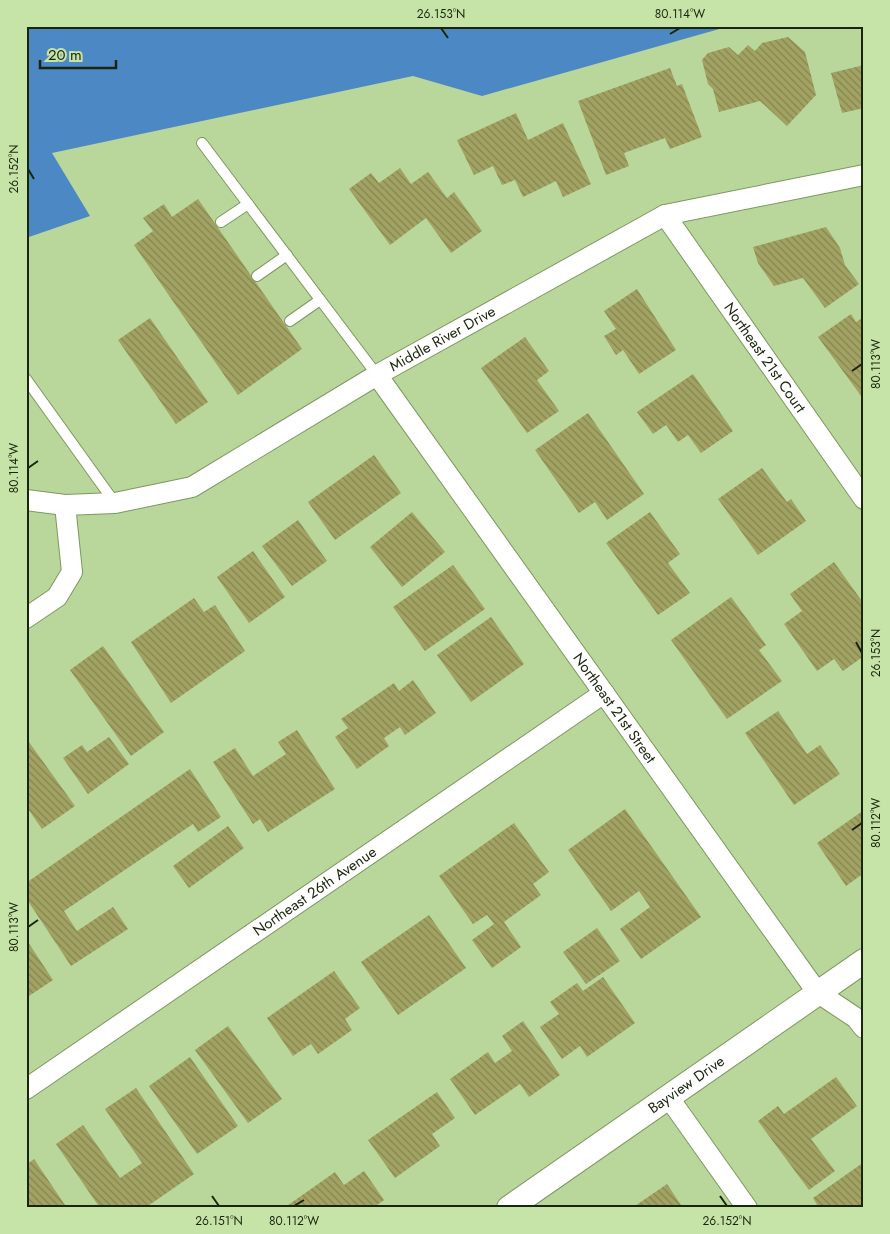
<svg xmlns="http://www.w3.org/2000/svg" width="890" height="1234" viewBox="0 0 890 1234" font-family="Jost,sans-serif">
	<defs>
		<pattern id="building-back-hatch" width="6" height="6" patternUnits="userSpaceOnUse" patternTransform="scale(1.25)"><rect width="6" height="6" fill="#a2a363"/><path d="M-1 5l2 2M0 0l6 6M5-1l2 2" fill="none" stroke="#838550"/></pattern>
	</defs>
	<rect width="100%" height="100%" fill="#b9d79b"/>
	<!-- water -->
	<polygon fill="#4c89c4" points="26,26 730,26 482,96 413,76 52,153 90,216 26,238"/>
	<!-- building -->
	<g fill="url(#building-back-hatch)">
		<polygon points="788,37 805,52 816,95 787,126 760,101 719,112 713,89 708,84 702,60 708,53 729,47 738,55 748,45 755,51 762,43"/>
		<polygon points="864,65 864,108 842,113 831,73"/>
		<polygon points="670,68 677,86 682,84 702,137 670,149 665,138 624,153 629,166 606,175 578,101"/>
		<polygon points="516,113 528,140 563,123 591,184 563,197 556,181 523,197 515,180 502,185 493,166 474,175 457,140"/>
		<polygon points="400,168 411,184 428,172 447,198 454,192 482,231 451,253 426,218 390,245 349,189 371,173 379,183"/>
		<polygon points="198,199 302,349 238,395 134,245 153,231 143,218 164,204 172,217"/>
		<polygon points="826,227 840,248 845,265 859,284 825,308 803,278 774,286 758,263 753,247"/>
		<polygon points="637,289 676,350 639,374 623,350 616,355 604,336 616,329 604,311"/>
		<polygon points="851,314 856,322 864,317 864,400 818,337"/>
		<polygon points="150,318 208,402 176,424 118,340"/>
		<polygon points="525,337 549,371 537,380 559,411 527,433 481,368"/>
		<polygon points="693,374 733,431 701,453 688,435 678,442 666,425 653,434 637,412"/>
		<polygon points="588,413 644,494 607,520 595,502 579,513 535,450"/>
		<polygon points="374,455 401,493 335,540 308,502"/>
		<polygon points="762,468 787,502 791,499 806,521 758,555 718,499"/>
		<polygon points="412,512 445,552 402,587 370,547"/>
		<polygon points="650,512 680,554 668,563 690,593 658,615 606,543"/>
		<polygon points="298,520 327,561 292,586 262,546"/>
		<polygon points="253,551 285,597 249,623 217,577"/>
		<polygon points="834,562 864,604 864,656 843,671 834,659 817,671 784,624 802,611 790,594"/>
		<polygon points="453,565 485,609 425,651 393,607"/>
		<polygon points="731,597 766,645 759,650 782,681 727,719 671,640"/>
		<polygon points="194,598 204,612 215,605 245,651 171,703 131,642"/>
		<polygon points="491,617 524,664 471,702 437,655"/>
		<polygon points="103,646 164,732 131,756 70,670"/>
		<polygon points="413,680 436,713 405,735 400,727 384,738 389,746 357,769 335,737 348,728 341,719 394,683 399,691"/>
		<polygon points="778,711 807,754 820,745 840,774 794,805 745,733"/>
		<polygon points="297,730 335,789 268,832 260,819 253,824 213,762 235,748 253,776 286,754 278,742"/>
		<polygon points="109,737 129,764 88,794 63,758 82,745 87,752"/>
		<polygon points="26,738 75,806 42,829 26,806"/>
		<polygon points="190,769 221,817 198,832 193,824 64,911 77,931 113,907 128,929 71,966 26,898 26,883"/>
		<polygon points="625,809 701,917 641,959 620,929 650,907 639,891 611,911 568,850"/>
		<polygon points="864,810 864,873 846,886 817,843"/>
		<polygon points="514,823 549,872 533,884 541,895 504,922 521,947 492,968 472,940 494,924 487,915 473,924 439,876"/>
		<polygon points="228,826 244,848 189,888 173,866"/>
		<polygon points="429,915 466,968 398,1015 361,962"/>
		<polygon points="597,928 620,961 586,984 563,952"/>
		<polygon points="26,939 53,980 26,998"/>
		<polygon points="334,971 360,1008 345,1019 352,1030 318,1054 311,1044 293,1056 267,1018"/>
		<polygon points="603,977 635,1023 587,1057 580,1046 562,1059 540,1027 559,1014 550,1002 577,983 583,991"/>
		<polygon points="523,1021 560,1075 529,1097 520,1084 475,1115 450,1079 488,1052 495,1063 512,1051 502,1036"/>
		<polygon points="228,1026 282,1099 248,1123 195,1050"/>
		<polygon points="190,1057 238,1126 197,1154 149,1086"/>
		<polygon points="836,1077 857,1106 811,1139 835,1171 809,1190 758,1121 778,1106 784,1114"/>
		<polygon points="136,1088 194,1174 145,1208 100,1208 56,1144 83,1125 120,1178 142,1163 105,1109"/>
		<polygon points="437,1092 455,1118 432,1134 440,1146 395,1178 368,1140"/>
		<polygon points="34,1159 67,1208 26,1208 26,1165"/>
		<polygon points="864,1162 864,1208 819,1208 813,1198"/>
		<polygon points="364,1171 384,1200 373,1208 284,1208 335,1172 344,1185"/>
		<polygon points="667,1184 683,1208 632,1208"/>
	</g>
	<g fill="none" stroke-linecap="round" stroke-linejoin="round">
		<defs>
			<g id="service">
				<polyline points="202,143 377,375"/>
				<polyline points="221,222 248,204"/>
				<polyline points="257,276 287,255"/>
				<polyline points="290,321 320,300"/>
				<polyline points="26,379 115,503"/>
			</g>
			<g id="minor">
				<path id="s1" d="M665,215L864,499"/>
				<path id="s2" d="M377,375L817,992L856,1018L864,1028"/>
				<path id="s3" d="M26,500L65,505L115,503L192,487L377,375L665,215L864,175"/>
				<polyline points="26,618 57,597 72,572 65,505"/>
				<path id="s4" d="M26,1089L604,693"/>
				<polyline points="669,1098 747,1208"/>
			</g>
			<g id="tertiary">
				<path id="s5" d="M509,1208L864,961"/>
			</g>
		</defs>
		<!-- service casing -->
		<use href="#service" stroke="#7d9860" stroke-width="12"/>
		<!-- minor casing -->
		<use href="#minor" stroke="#7d9860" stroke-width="22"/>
		<!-- tertiary casing -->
		<use href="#tertiary" stroke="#7d9860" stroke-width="26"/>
		<!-- service -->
		<use href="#service" stroke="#fff" stroke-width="10"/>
		<!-- minor -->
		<use href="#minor" stroke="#fff" stroke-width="20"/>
		<!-- tertiary -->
		<use href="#tertiary" stroke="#fff" stroke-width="24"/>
	</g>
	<!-- ticks -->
	<path fill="none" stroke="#1a250d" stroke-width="2" d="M441,28L448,38M670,34L680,28M28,169L34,179M852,371L862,364M28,468L38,461M856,642L862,653M852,830L862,823M28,927L38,920M212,1196L219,1206M720,1196L727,1206M294,1206L304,1200"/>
	<g text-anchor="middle" stroke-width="5" stroke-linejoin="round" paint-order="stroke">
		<!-- street labels -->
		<g font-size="15" fill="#1a250d" stroke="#c6e4a8">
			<text dy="5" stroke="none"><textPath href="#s3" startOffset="459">Middle River Drive</textPath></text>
			<text dy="5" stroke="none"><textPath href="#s1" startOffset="174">Northeast 21st Court</textPath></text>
			<text dy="5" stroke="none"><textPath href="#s2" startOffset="409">Northeast 21st Street</textPath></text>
			<text dy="5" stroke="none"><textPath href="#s4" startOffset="350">Northeast 26th Avenue</textPath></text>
			<text dy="5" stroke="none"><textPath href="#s5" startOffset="216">Bayview Drive</textPath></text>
		</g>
	</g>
	<!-- border -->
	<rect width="890" height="1234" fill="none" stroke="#c6e4a8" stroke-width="55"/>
	<!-- scale -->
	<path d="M40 60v8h76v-8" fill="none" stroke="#1a250d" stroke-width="2.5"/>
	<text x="48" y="60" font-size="15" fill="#1a250d" stroke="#c6e4a8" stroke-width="4" paint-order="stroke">20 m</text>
	<rect x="28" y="28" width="834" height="1178" fill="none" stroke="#1a250d" stroke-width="2"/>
	<g font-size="12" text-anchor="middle" fill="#1a250d">
		<text x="441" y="18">26.153°N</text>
		<text x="680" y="18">80.114°W</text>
		<text transform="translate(14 169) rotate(-90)" y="4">26.152°N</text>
		<text transform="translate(876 364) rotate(-90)" y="4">80.113°W</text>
		<text transform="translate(14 468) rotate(-90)" y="4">80.114°W</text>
		<text transform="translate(876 653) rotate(-90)" y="4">26.153°N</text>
		<text transform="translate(876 823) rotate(-90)" y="4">80.112°W</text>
		<text transform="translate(14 927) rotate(-90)" y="4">80.113°W</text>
		<text x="219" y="1225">26.151°N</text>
		<text x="294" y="1225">80.112°W</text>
		<text x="727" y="1225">26.152°N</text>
	</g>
</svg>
